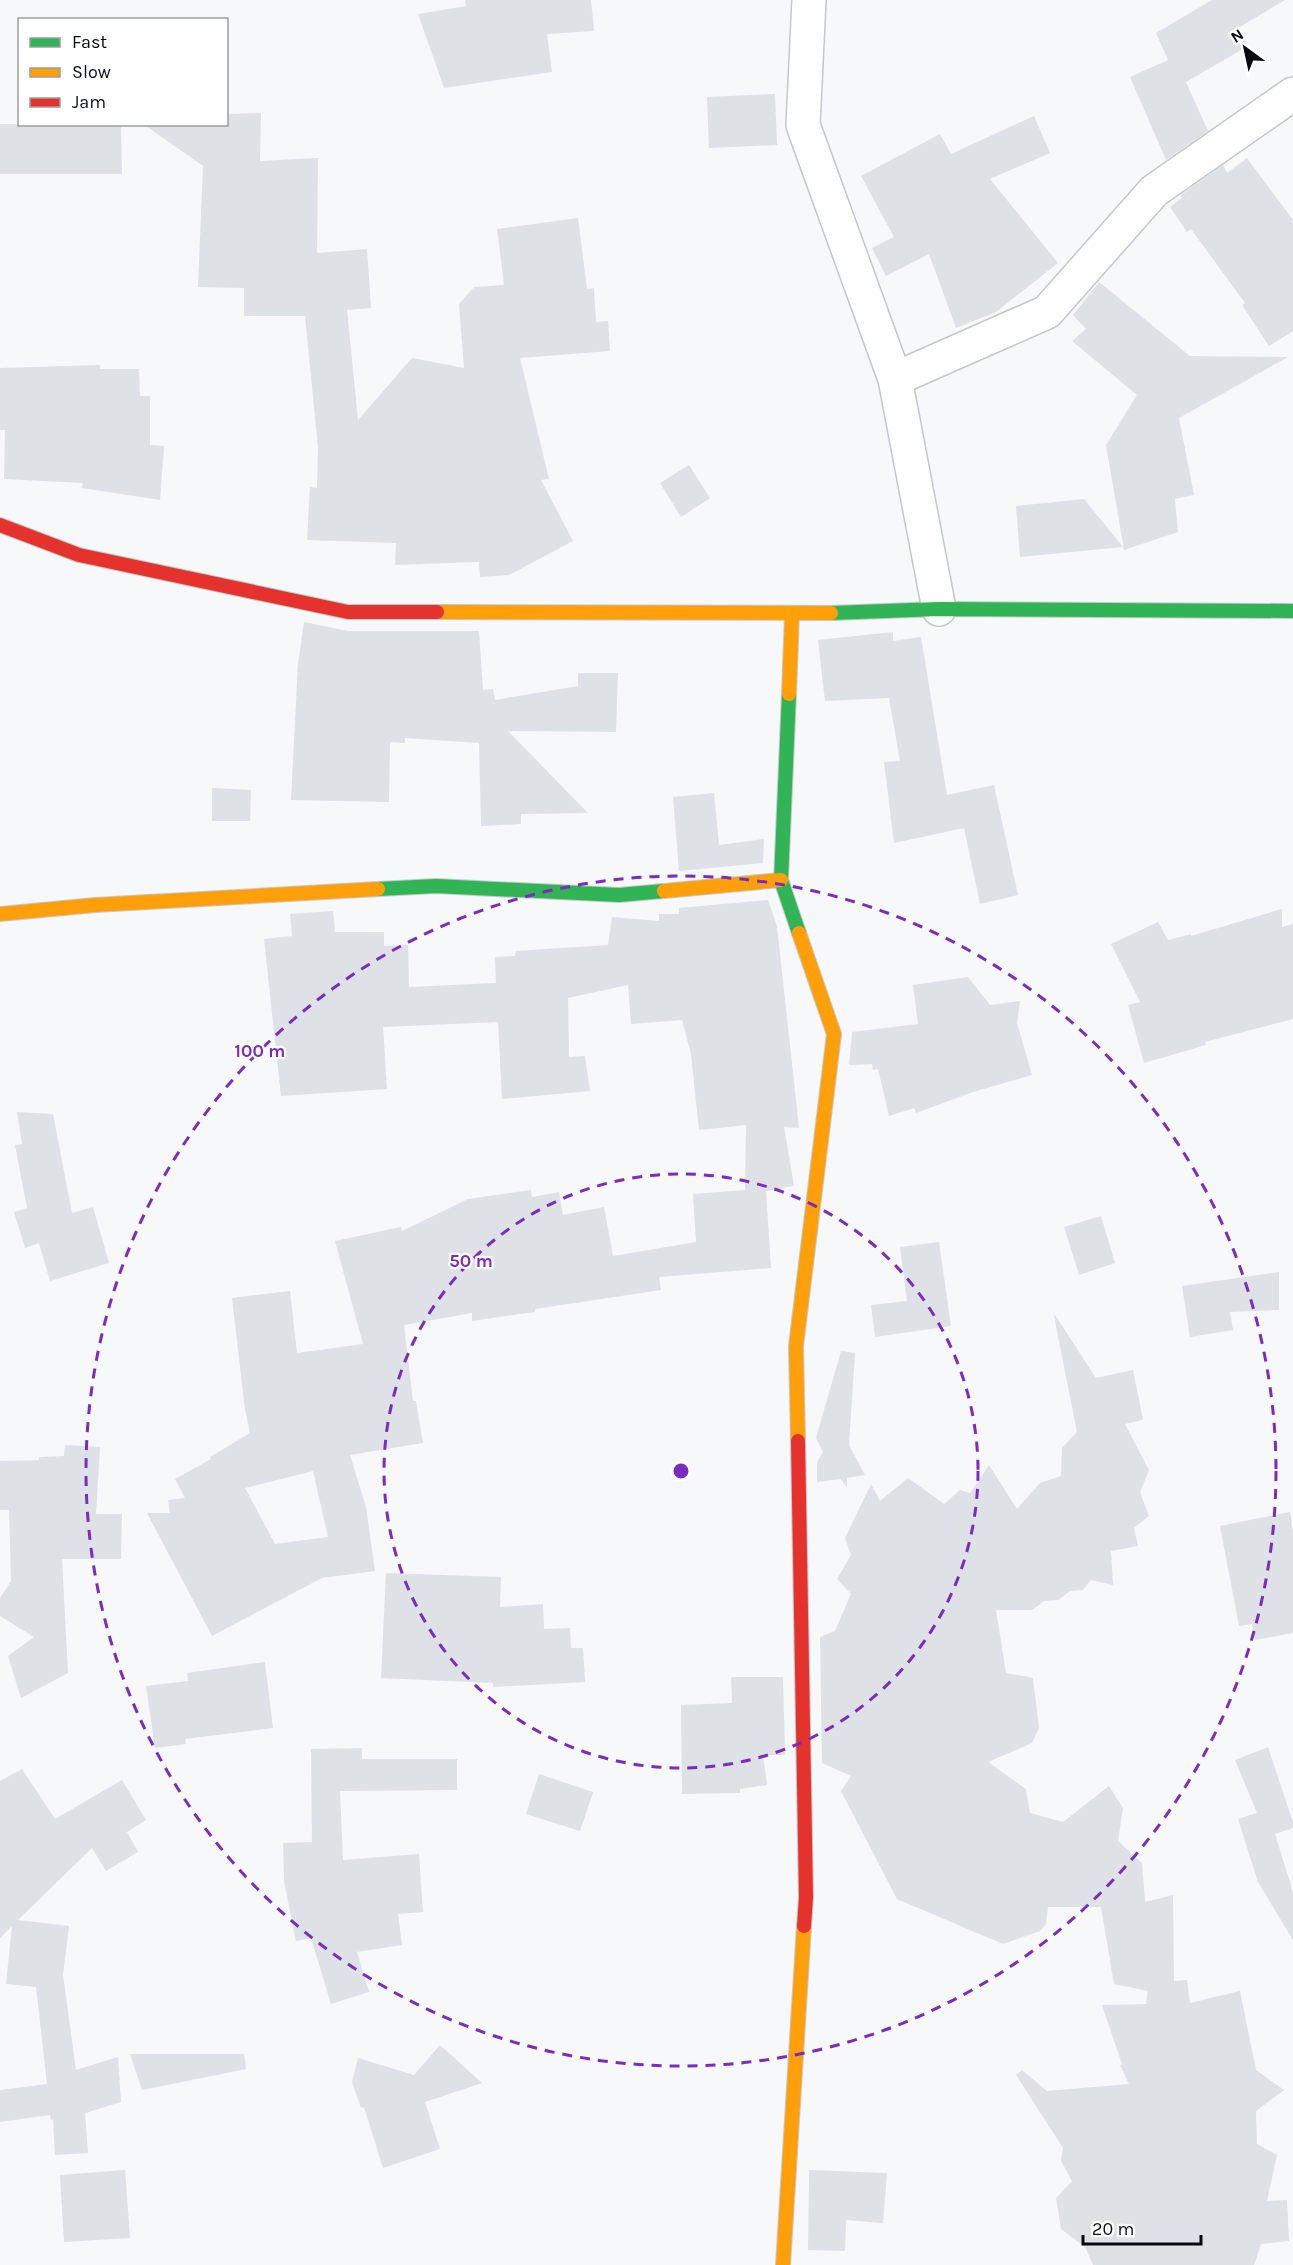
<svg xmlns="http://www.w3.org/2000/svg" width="1293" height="2265" viewBox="0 0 1293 2265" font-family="Karla,sans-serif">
	<rect width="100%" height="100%" fill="#f6f8fa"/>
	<!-- building -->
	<g fill="#dee1e6" fill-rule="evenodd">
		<polygon points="465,0 591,0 594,31 547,34 552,72 444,88 418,14 466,6"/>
		<polygon points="1212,0 1285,0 1238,28 1248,46 1186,82 1208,131 1166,160 1130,77 1168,60 1156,33"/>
		<polygon points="775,94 777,145 709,148 707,97"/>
		<polygon points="261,113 260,161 318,158 317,253 367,249 371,308 347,310 358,420 412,358 464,368 459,304 474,287 504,285 497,229 578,218 587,289 594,288 596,322 608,321 610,351 520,358 549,479 541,480 573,541 509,575 480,577 479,562 395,565 396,543 307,540 310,487 317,488 318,448 305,316 244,316 244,288 198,287 203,166 143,124 226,124 226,114"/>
		<polygon points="1034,116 1050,153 990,179 1058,263 996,312 956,328 929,254 886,276 872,248 894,237 861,176 940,134 951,154"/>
		<polygon points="0,124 121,124 122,174 0,174"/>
		<polygon points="1247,158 1293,220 1293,331 1269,346 1242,305 1245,303 1191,229 1187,232 1170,207 1182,198 1181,195 1223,165 1227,173"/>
		<polygon points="1099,282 1190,356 1288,357 1179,418 1194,495 1175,499 1178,532 1124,550 1106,445 1137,395 1072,341 1086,329 1073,315"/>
		<polygon points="100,365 100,369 139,369 140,396 150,396 150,445 164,446 160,500 82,488 83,483 4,479 5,430 0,430 0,368"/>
		<polygon points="689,465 710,498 681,517 660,483"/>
		<polygon points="1084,499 1123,547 1020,557 1016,506"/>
		<polygon points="304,622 348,631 479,631 483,690 493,689 495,700 578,686 578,673 618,673 616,732 508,731 588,813 521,814 521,824 481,826 479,743 405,738 405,743 390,742 389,802 291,800 298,663"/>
		<polygon points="893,632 893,641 921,637 947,795 994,785 1018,895 980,904 964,828 894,843 884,762 900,761 889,698 825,701 818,640"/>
		<polygon points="212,788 251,790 250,821 212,821"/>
		<polygon points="714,793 719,845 764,839 763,863 679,871 673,797"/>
		<path d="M768,900L777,926L799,1128L784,1127L794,1186L766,1191L771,1268L659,1277L661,1290L535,1309V1312L472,1321V1313L404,1325L413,1401H416L423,1443L350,1455L366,1507L375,1571L322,1578L212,1636L147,1513H170L168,1500L185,1498L175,1479L211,1459L210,1457L250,1433L245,1410L232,1298L290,1291L297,1353L363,1344L335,1241L401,1227L402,1231L468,1199L531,1190L532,1197L559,1192L563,1215L604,1207L613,1256L696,1242L693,1194L745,1190L746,1125L699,1130L691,1054L682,1020L631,1024L628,985L568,998L569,1057L585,1056L590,1091L502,1099L498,1022L383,1027L387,1089L281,1096L264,939L292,936L290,914L333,911L335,932H384V946L408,945L409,987L496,983L495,957L515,956L516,951L608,945L612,917L659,921V914H679V908ZM313,1471L328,1537L275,1544L245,1488Z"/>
		<polygon points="1282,909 1282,927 1293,924 1293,1019 1205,1042 1206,1045 1144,1063 1128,1005 1140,1002 1111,944 1158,922 1168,940 1191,934 1191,936"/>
		<polygon points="968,977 990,1005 1020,1001 1017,1023 1032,1075 973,1092 916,1113 914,1108 889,1116 878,1069 873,1070 872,1064 849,1065 852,1032 918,1024 913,985"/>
		<polygon points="17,1112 53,1114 72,1213 93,1207 109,1263 50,1281 39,1243 25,1248 14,1212 27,1208 15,1145 22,1144"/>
		<polygon points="1101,1216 1115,1263 1079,1275 1064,1227"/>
		<polygon points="939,1242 951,1326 875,1337 871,1305 907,1301 900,1247"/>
		<polygon points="1279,1272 1279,1310 1230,1312 1233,1330 1190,1337 1182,1286"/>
		<polygon points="1055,1315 1096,1378 1133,1370 1143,1420 1125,1424 1149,1470 1140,1492 1149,1516 1134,1528 1138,1546 1111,1551 1113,1585 1091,1580 1083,1590 1070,1591 1058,1600 1044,1601 1032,1610 996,1610 1006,1673 1033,1678 1039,1728 1032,1743 988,1762 1026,1789 1030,1813 1063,1822 1109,1786 1123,1808 1118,1841 1142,1863 1145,1902 1173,1895 1174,1981 1187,1980 1190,2003 1240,1991 1256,2070 1284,2090 1256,2111 1257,2144 1277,2155 1267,2201 1287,2200 1289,2241 1261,2244 1254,2265 1093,2265 1085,2247 1061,2229 1056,2198 1072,2181 1061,2161 1063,2148 1016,2075 1022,2070 1047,2091 1129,2084 1120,2065 1122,2064 1102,2005 1146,2004 1148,1991 1114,1984 1101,1907 1048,1907 1046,1924 1040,1931 1003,1944 897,1899 841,1791 851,1776 822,1763 820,1637 835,1631 851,1594 837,1579 851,1555 845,1538 871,1484 880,1501 908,1478 944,1504 960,1490 970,1493 989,1465 1017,1509 1040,1483 1061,1476 1062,1448 1077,1432 1054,1316"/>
		<polygon points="841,1351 855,1353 849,1445 865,1475 847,1478 847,1488 841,1479 817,1482 817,1462 823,1452 816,1438"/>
		<polygon points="65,1445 100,1447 96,1514 122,1514 121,1559 62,1559 68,1673 21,1698 8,1656 34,1637 0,1616 0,1598 11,1581 9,1510 0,1510 0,1461 39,1460 39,1457 64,1456"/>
		<polygon points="1290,1512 1293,1531 1293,1633 1255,1640 1252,1624 1239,1626 1220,1526"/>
		<polygon points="386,1573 501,1577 500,1607 543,1604 544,1629 570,1628 571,1648 583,1648 585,1682 493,1687 493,1683 381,1678"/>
		<polygon points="265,1662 273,1728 185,1739 186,1744 155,1748 146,1686 188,1681 187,1673"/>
		<polygon points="731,1677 783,1677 785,1755 763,1755 767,1785 740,1789 740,1793 682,1794 681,1705 732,1703"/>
		<polygon points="1268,1747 1293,1822 1293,1828 1275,1834 1293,1892 1293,1940 1258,1882 1238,1819 1257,1813 1235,1760"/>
		<polygon points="362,1748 362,1759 457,1759 457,1790 340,1791 343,1860 419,1854 423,1912 398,1914 402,1945 357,1952 369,1992 331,2004 311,1938 296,1941 284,1881 283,1843 312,1842 311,1749"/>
		<polygon points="22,1769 55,1819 122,1780 146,1820 127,1832 138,1852 106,1871 92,1848 18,1920 69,1926 63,1975 76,2070 118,2057 121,2102 85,2113 88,2153 55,2155 53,2119 51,2120 50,2115 0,2122 0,2090 47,2084 36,1987 6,1984 12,1926 0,1938 0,1781"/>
		<polygon points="539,1774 593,1792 580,1831 526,1814"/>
		<polygon points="440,2045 482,2083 425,2102 440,2149 383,2168 364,2107 361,2108 352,2082 358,2058 414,2075"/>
		<polygon points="130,2054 244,2054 246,2069 142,2090"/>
		<polygon points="125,2170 130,2238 64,2242 60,2175"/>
		<polygon points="809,2170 887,2173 883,2223 846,2220 845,2251 808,2250"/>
	</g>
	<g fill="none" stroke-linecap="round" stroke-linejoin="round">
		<defs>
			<g id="street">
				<polyline points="809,0 803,125 895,379 939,609"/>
				<polyline points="895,379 1047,312 1154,191 1293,94"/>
			</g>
			<g id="fast">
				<polyline points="831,613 939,609 1293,611"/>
				<polyline points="789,694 781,880 799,933"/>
				<polyline points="378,889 436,886 619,895 664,891"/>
			</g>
			<g id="slow">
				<polyline points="437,612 831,613"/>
				<polyline points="789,694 792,614"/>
				<polyline points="664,891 781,880"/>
				<polyline points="0,914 95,905 378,889"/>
				<polyline points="798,1441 796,1346 834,1034 799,933"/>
				<polyline points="783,2265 804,1926"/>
			</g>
			<g id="jam">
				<polyline points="0,525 79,555 348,612 437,612"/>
				<polyline points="798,1441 806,1897 804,1926"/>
			</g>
		</defs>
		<!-- street casing -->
		<use href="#street" stroke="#c4c8cc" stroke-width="36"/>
		<!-- fast casing -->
		<use href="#fast" stroke="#c4c8cc" stroke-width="16"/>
		<!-- slow casing -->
		<use href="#slow" stroke="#c4c8cc" stroke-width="16"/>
		<!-- jam casing -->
		<use href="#jam" stroke="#c4c8cc" stroke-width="16"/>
		<!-- street -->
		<use href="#street" stroke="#fefefe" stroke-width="33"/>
		<!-- fast -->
		<use href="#fast" stroke="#30b455" stroke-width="14"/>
		<!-- slow -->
		<use href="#slow" stroke="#ff9f0a" stroke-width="14"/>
		<!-- jam -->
		<use href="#jam" stroke="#e5322d" stroke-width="14"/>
	</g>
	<!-- distance rings -->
	<g fill="none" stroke="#7b2cbf" stroke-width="3" stroke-dasharray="10 8">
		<circle cx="681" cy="1471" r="297"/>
		<circle cx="681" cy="1471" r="595"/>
	</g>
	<circle cx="681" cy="1471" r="9" fill="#7b2cbf" stroke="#fff" stroke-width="3"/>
	<g font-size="18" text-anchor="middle" font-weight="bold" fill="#7b2cbf" stroke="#fff" stroke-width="4.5" stroke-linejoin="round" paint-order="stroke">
		<text x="260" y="1057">100 m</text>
		<text x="471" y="1267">50 m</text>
	</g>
	<!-- legend -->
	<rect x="18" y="18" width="210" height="108" fill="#ffffff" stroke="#9c9ea0" stroke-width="1.5"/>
	<rect x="30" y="38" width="30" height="9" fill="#30b455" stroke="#9c9ea0" stroke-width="1.5"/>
	<text x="72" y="48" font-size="18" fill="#080c12">Fast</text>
	<rect x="30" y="68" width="30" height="9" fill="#ff9f0a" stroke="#9c9ea0" stroke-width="1.5"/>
	<text x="72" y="78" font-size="18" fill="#080c12">Slow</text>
	<rect x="30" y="98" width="30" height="9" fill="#e5322d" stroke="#9c9ea0" stroke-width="1.5"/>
	<text x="72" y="108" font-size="18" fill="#080c12">Jam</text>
	<!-- north arrow -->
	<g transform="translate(1245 48) rotate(327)" stroke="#ffffff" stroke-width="4.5" paint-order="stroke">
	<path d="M0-4.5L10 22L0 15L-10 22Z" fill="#080c12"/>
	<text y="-9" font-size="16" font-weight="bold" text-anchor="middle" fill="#080c12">N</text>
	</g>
	<!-- scale -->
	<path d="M1083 2235v9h118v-9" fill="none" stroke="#080c12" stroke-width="3"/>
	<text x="1092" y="2235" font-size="18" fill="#080c12" stroke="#ffffff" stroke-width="4.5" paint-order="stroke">20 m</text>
</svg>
